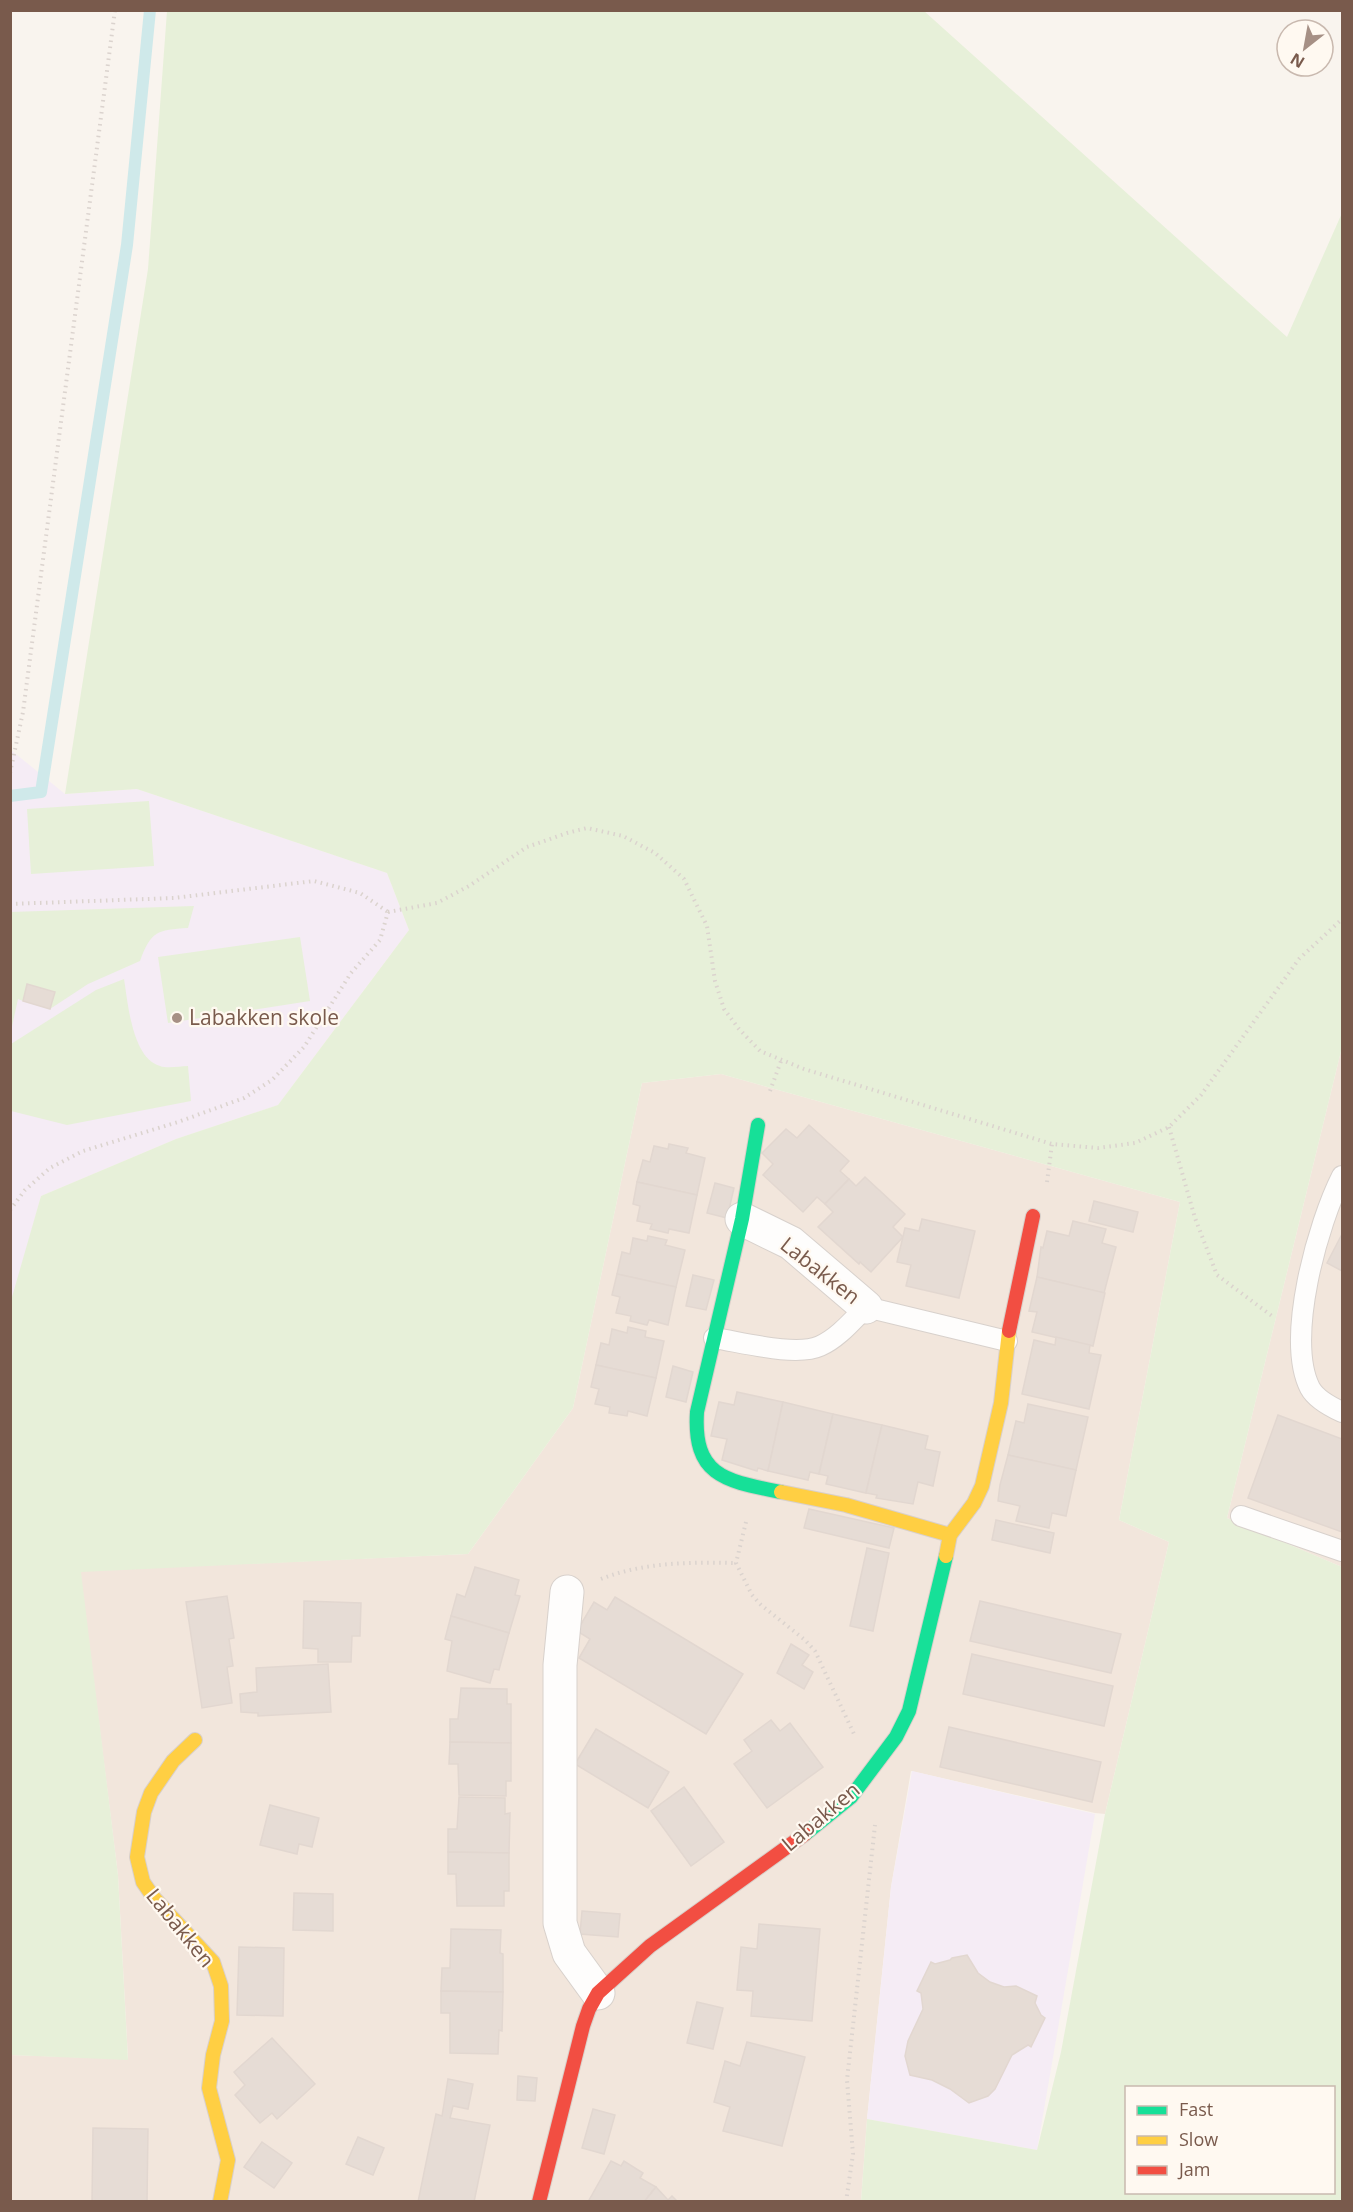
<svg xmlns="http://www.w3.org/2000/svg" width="1353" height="2212" viewBox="0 0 1353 2212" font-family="'Open Sans',sans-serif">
	<rect width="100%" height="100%" fill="#f9f4ee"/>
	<!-- residential -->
	<g fill="#f2e6dc">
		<polygon points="1342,1047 1342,1567 1227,1518"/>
		<polygon points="721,1074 1180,1202 1119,1520 1169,1542 1105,1814 1095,1813 911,1771 891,1887 867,2119 861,2201 11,2202 11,2055 128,2059 118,1875 80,1571 468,1554 573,1408 642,1083"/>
	</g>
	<!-- education -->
	<g fill="#f5ecf5">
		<polygon points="11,750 65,794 137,789 387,873 409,930 278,1105 176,1139 41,1196 11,1304"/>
		<polygon points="912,1771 1095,1814 1037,2150 867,2119 891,1887"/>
	</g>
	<!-- green -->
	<g fill="#e7f0d9" fill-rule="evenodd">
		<path d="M167,11H924L1287,337L1342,213V1047L1227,1518L1342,1567V2201H861L867,2119L1037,2150L1061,2052L1105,1814L1169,1542L1119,1520L1180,1202L721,1074L642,1083L573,1408L468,1554L81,1572L118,1875L128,2060L11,2055L10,1304L41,1196L176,1139L278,1105L409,930L387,873L137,789L65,794L148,269ZM1126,2088H1334V2192H1126Z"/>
		<polygon points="149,801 154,866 31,874 27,809"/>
		<path d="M194,906L188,928C157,930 151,931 140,961L88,984L50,1009L55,992L27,985L23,1001L18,999L11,1031L10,912Z"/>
		<polygon points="300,937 310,1001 168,1023 158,957"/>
		<path d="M124,979C128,1003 132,1058 160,1066C168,1069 180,1066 188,1066L191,1101L67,1125L11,1111V1044L96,990Z"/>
	</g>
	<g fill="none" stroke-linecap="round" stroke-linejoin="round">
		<!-- stream -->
		<polyline stroke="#cfe9ea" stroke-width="12" points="10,796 41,792 127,245 150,10"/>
	</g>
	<!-- building -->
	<g fill="#e6dcd5" stroke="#e2d7d0" stroke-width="1.5">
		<polygon points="27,984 55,992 50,1009 23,1001"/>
		<polygon points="809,1125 849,1161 840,1171 849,1179 825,1204 817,1197 803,1212 763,1175 773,1164 762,1153 786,1129 797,1138"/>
		<polygon points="669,1144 688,1148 686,1153 705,1158 697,1195 637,1182 643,1160 650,1162 654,1146 668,1149"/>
		<polygon points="865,1177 905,1214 893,1227 903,1237 871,1272 860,1262 859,1264 818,1227 833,1212 825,1204 849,1179 856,1186"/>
		<polygon points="637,1182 697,1195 689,1233 669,1229 668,1233 650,1229 652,1224 637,1221 640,1206 633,1204"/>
		<polygon points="715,1183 734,1188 727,1218 707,1213"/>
		<polygon points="1094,1201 1138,1212 1133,1232 1089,1221"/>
		<polygon points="922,1219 975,1231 959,1298 906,1286 911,1265 897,1262 905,1228 919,1231"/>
		<polygon points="1073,1221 1106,1229 1102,1243 1116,1247 1104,1293 1037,1277 1041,1247 1043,1248 1047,1231 1069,1236"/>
		<polygon points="1342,1234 1342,1271 1327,1263"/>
		<polygon points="648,1236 667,1240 665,1245 685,1250 676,1287 617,1274 622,1252 630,1254 633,1238 647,1241"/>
		<polygon points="617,1274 676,1287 668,1325 649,1320 647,1325 630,1321 631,1316 616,1313 620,1297 612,1295"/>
		<polygon points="693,1275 714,1280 706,1310 686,1306"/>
		<polygon points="1037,1277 1105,1293 1093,1346 1032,1332 1037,1312 1029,1311"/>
		<polygon points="628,1327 646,1331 645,1337 664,1341 656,1378 596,1365 601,1343 609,1345 612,1329 627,1333"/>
		<polygon points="1056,1337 1090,1345 1089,1353 1101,1355 1089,1409 1022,1394 1034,1340 1055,1345"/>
		<polygon points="596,1365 656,1378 647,1416 628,1411 627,1416 609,1413 610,1407 595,1404 599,1389 591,1387"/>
		<polygon points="673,1366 693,1372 686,1402 666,1397"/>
		<polygon points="737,1392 783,1402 768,1471 758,1468 757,1471 722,1460 727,1439 711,1436 719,1402 734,1405"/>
		<polygon points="783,1402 833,1414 819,1474 810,1472 808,1480 768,1471"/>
		<polygon points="1028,1404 1088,1417 1076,1470 1008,1455 1016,1421 1024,1423"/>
		<polygon points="833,1414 882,1425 866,1493 826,1484 828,1476 819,1474"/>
		<polygon points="1278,1415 1342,1439 1342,1532 1248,1498"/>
		<polygon points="882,1425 928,1436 925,1449 940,1452 933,1486 918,1482 913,1504 876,1498 877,1495 866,1493"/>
		<polygon points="1008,1455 1076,1470 1066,1516 1052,1513 1049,1528 1016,1521 1020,1506 998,1501 1000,1485"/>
		<polygon points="809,1509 894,1528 889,1548 804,1528"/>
		<polygon points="996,1520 1054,1533 1050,1553 992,1540"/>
		<polygon points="867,1548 889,1553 873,1631 850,1626"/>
		<polygon points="475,1567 519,1580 515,1595 520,1596 509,1633 451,1616 457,1594 465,1597"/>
		<polygon points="227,1596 234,1638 229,1639 233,1666 227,1667 232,1703 202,1708 186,1602"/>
		<polygon points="615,1597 743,1674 706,1734 579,1658 590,1639 577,1631 594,1602 607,1610"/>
		<polygon points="304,1601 361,1603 360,1636 352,1636 351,1662 318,1662 318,1649 303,1648"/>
		<polygon points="980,1601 1121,1634 1111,1673 970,1641"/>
		<polygon points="451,1616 509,1633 499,1670 494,1669 490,1683 447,1671 452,1641 445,1639"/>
		<polygon points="791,1644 809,1655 802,1665 813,1672 804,1689 777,1673"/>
		<polygon points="972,1654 1113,1686 1104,1726 963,1694"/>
		<polygon points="328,1664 331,1712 258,1716 258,1713 241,1712 240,1694 257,1692 256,1668"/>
		<polygon points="461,1688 507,1689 507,1704 511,1704 511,1743 450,1742 450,1719 458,1719"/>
		<polygon points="771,1720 780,1731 790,1723 823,1767 767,1808 734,1764 752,1751 744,1740"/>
		<polygon points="949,1727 1101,1762 1092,1802 940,1767"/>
		<polygon points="596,1729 669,1772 648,1808 575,1764"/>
		<polygon points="450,1742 511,1743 511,1781 506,1781 506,1796 459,1795 458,1764 449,1764"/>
		<polygon points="684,1787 724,1842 691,1866 651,1811"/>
		<polygon points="459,1797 505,1798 505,1814 510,1813 509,1853 448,1852 448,1829 457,1829"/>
		<polygon points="270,1805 319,1818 312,1847 299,1844 297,1854 260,1845"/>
		<polygon points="448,1852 509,1853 509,1891 504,1891 504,1906 457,1906 456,1874 448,1874"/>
		<polygon points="294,1893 333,1894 333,1931 293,1930"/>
		<polygon points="582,1911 620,1914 618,1937 580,1934"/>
		<polygon points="759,1924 820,1929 812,2021 751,2016 753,1991 737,1990 741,1947 757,1949"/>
		<polygon points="451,1929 501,1930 500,1953 503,1954 503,1992 441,1991 442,1968 450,1968"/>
		<polygon points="239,1947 284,1948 283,2016 237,2015"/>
		<polygon points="967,1955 978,1973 990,1982 1004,1987 1016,1986 1037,1996 1035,2003 1041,2015 1045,2018 1031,2047 1028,2045 1012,2055 995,2089 988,2096 969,2103 950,2089 932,2080 910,2075 905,2056 908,2041 923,2009 921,1993 917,1991 931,1962 935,1964 950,1960 952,1958"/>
		<polygon points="441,1991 503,1992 502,2031 499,2030 498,2054 450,2053 450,2013 441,2013"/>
		<polygon points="697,2002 723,2008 713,2049 687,2043"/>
		<polygon points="272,2038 315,2084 277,2119 272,2113 260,2123 235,2095 245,2085 234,2072"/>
		<polygon points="747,2042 805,2057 782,2146 723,2131 730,2107 714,2102 725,2061 740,2066"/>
		<polygon points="518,2076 537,2078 535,2101 517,2100"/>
		<polygon points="448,2079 473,2084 468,2109 453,2106 450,2118 490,2125 474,2202 418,2202 436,2114 442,2116"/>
		<polygon points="593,2109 615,2115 604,2154 582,2148"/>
		<polygon points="93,2128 148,2129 147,2202 92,2202"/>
		<polygon points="358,2137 384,2148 373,2175 346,2164"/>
		<polygon points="262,2142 292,2163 274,2188 244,2167"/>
		<polygon points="611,2161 621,2166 624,2161 643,2173 640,2178 656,2187 644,2202 588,2202"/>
		<polygon points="656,2187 668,2200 672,2196 678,2202 644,2202"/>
	</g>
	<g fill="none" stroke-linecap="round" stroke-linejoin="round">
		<defs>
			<g id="lane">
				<path d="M1342,1176C1318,1223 1285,1339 1310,1388C1316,1399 1331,1407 1342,1412"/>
				<path d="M714,1338C741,1342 796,1357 820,1346C838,1338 852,1321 866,1307L1007,1341"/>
				<polyline points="1241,1516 1342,1551"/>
			</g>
			<g id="street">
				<polyline points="742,1219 791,1243 866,1307"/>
				<polyline points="567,1592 560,1665 560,1923 569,1953 598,1993"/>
			</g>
			<g id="fast">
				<path d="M758,1125L742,1219L697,1412C693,1477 726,1481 781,1492"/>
				<polyline points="805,1834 851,1797 896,1737 909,1711 946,1556"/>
			</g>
			<g id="slow">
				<polyline points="781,1492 846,1505 950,1535"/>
				<polyline points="946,1556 950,1535 974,1503 982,1486 1001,1403 1009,1331"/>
				<polyline points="195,1740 173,1761 151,1793 144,1812 137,1857 143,1882 154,1898 213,1962 221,1986 222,2021 213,2055 209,2088 228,2160 220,2202"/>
			</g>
			<g id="jam">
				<polyline points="1009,1331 1033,1216"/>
				<polyline points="539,2202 583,2026 589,2009 598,1993 650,1946 805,1834"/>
			</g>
		</defs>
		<!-- lane casing -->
		<use href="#lane" stroke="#d8d1cc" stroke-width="22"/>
		<!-- street casing -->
		<use href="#street" stroke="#d8d1cc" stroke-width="35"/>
		<!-- fast casing -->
		<use href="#fast" stroke="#d9d0ca" stroke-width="16"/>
		<!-- slow casing -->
		<use href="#slow" stroke="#d9d0ca" stroke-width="16"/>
		<!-- jam casing -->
		<use href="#jam" stroke="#d9d0ca" stroke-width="16"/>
		<!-- path -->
		<g stroke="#dbd3ce" stroke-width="4" stroke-dasharray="1.5 4.5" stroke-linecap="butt">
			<polyline points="10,773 23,712 115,10"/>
			<polyline points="10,904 174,898 314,881 360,893 388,912"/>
			<polyline points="388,912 437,903 469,886 527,847 567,833 587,828 623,836 655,853 684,879 707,926 715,981 724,1009 739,1029 760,1051 804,1069 1052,1144 1098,1148 1135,1143 1169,1127 1201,1095 1299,959 1342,919"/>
			<polyline points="770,1091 781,1061"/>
			<polyline points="1169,1127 1195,1218 1217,1275 1272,1316"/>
			<polyline points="1047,1182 1052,1144"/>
			<polyline points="10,1210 25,1190 50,1168 83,1151 178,1122 244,1098 272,1080 304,1047 351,973 380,940 388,912"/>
			<polyline points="746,1522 736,1563 752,1595 761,1605 805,1640 815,1651 854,1734"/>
			<path d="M601,1579C644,1562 691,1562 736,1563"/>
			<polyline points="846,2202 853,2154 847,2080 875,1825"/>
		</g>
		<!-- lane -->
		<use href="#lane" stroke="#fefdfc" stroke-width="20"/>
		<!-- street -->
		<use href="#street" stroke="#fefdfc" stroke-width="33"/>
		<!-- fast -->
		<use href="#fast" stroke="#16e098" stroke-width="14"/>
		<!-- slow -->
		<use href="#slow" stroke="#ffcf43" stroke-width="14"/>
		<!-- jam -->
		<use href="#jam" stroke="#f24e42" stroke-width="14"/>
	</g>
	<!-- markers -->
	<circle fill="#a69085" stroke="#fff9f1" stroke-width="2" cx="177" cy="1018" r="6"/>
	<g text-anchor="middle" stroke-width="4.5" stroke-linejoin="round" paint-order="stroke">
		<!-- poi labels -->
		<g font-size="21" fill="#795a4c" stroke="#fff9f1" text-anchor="start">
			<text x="189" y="1025">Labakken skole</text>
		</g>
		<!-- street labels -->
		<g font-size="21" fill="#795a4c" stroke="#fff9f1">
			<text transform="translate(820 1271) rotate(38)" y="7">Labakken</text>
			<text transform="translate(821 1817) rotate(-40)" y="7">Labakken</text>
			<text transform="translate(180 1928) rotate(51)" y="7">Labakken</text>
		</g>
	</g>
	<!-- border -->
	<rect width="1353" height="2212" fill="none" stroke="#795a4c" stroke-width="24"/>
	<!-- legend -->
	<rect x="1125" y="2086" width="210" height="108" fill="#fff9f1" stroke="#c9b9af" stroke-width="1.5"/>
	<rect x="1137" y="2106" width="30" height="9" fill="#16e098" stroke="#c9b9af" stroke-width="1.5"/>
	<text x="1179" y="2116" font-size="18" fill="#795a4c">Fast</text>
	<rect x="1137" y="2136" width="30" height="9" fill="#ffcf43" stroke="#c9b9af" stroke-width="1.5"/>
	<text x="1179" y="2146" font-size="18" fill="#795a4c">Slow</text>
	<rect x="1137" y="2166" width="30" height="9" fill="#f24e42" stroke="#c9b9af" stroke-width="1.5"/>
	<text x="1179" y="2176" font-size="18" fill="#795a4c">Jam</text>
	<!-- north arrow -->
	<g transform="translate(1305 48) rotate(211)"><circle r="28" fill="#fff9f1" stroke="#c9b9af" stroke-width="1.5"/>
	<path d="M0-4.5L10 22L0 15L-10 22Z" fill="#a69085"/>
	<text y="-9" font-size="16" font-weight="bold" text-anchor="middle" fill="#795a4c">N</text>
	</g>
</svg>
